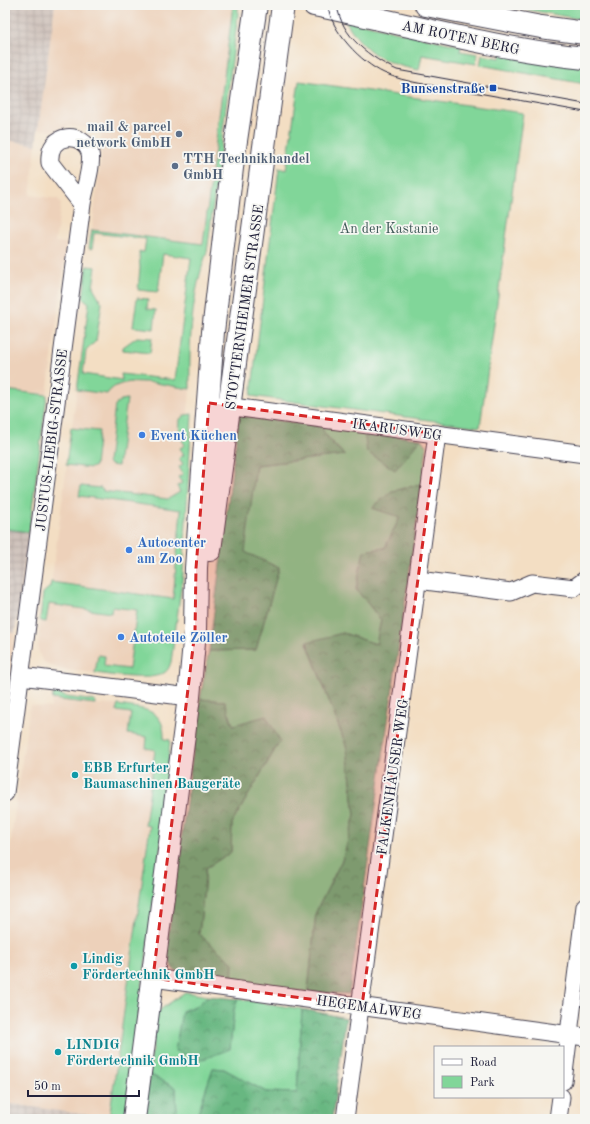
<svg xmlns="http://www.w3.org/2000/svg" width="590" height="1124" viewBox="0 0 590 1124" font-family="'Old Standard TT',serif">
	<defs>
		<pattern id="industrial-grid" width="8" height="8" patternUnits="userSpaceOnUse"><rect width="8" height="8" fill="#cec1ba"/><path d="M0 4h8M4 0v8" fill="none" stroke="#b1a6a1"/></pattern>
		<pattern id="forest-crowns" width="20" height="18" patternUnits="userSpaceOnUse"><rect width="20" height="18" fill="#68b781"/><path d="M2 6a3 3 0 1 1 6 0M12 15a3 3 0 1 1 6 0" fill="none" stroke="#55946b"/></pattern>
	</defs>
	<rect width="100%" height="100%" fill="#f6f6f2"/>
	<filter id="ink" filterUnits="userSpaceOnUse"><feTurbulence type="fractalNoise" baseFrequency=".025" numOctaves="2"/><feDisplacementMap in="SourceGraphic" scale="8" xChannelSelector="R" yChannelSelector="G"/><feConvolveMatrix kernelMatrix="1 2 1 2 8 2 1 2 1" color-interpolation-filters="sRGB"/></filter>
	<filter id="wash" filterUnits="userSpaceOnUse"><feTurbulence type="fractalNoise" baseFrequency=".012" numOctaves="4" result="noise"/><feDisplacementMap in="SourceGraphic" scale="16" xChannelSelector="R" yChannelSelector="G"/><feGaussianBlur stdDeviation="0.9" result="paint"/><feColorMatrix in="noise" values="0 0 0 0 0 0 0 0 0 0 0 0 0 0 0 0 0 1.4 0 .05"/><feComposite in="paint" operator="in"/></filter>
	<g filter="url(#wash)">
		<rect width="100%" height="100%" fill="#f3dec3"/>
		<!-- built -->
		<g fill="#edd1ba">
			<polygon points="55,5 233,5 203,244 92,230 101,159 101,133 87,128 69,126 51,131 38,129"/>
			<polygon points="5,140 36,145 30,195 58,199 61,204 55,242 67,243 47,395 5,390"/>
			<polygon points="79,374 190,389 167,665 163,674 159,676 132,677 60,669 45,663 41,658 38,649 43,593 51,586"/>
			<polygon points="5,632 15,633 5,714"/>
			<polygon points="52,699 95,704 118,705 117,711 131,713 155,750 145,825 150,826 109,1118 5,1103 5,882 30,705 51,708"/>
		</g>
		<!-- industrial -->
		<g fill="url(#industrial-grid)">
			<polygon points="5,5 55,5 36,145 5,140"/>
			<polygon points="5,529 29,532 15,633 5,632"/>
			<polygon points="5,1103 109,1118 109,1119 5,1119"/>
		</g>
		<!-- green -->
		<g fill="#81d699" stroke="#527c6a">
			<path d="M233,5L238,7V15L207,252C191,295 189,343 190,389C168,386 121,372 107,394L77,390L89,303L83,298L87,266L96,267L93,287L102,303L96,341L86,351L83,374L122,380L121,374L175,380L191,258L163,254L158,292L138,290L140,268L139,252H144L146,239L94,233L92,249L89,248L92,230L203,244Z"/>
			<polygon points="501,5 585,5 585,20"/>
			<path d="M345,20L461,46L460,51L478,54L476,64L422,55L419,70C383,64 363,51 345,20Z"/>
			<polygon points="501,54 585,67 585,84 480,65 482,55 500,58"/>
			<polygon points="299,81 523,113 480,427 251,396 279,168 286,170"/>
			<polygon points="137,298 148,299 147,309 156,310 154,329 133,327"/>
			<polygon points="137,337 152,338 150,353 123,350 123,347"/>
			<polygon points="5,390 47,395 29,532 5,529"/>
			<polygon points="127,399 118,466 110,465 108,462 115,405 121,400"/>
			<path d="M192,414L183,574L171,662C169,668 168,671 162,674C148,681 111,675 95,673L98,655L105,656L104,666L129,669L137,610L112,607L111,613L49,604L46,622L40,621L43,593L50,587L51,582L173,599L181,510L79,496L81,486L101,488L103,491L168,499L180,492L177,486L182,483L178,477L183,474L179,467L183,464L179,458L184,455L180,448L185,445L179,435L180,419L185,415Z"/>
			<polygon points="321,426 421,439 427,447 422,484 392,491 372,508 400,517 385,548 364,551 356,589 381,620 376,644 343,633 307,643 347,748 355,815 343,858 316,912 308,992 232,982 199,934 206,868 231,852 232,823 280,741 233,725 225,701 200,699 209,651 256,650 279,568 244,552 256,465 344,455 324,433"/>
			<polygon points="71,428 99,431 95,466 91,468 66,465"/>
			<polygon points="54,692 67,697 95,701 95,704 52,699"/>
			<path d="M118,705C143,709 165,708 164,739L170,740L162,835L125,1119H109L150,826L145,825L155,750L146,748L147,737L128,734L131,713L116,711Z"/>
			<polygon points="185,992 208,996 198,1005 182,1011 230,1049 234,1009 238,999 302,1009 297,1093 266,1092 224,1069 213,1068 196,1119 177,1119 176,1088 149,1074 157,1012"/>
		</g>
		<!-- forest -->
		<g fill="url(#forest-crowns)" stroke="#456c5e">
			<path d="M239,415L321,426C326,438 335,447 345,455L256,465L245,552L279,568L256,650L209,651Z"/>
			<polygon points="364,432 421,439 395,470 367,452"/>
			<polygon points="422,484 349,994 308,992 316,912 343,858 355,815 347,748 307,642 343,633 376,644 381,620 356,589 364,551 385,548 400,517 372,508 392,491"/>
			<polygon points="200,699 225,701 233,725 266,716 280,741 232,823 231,852 206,868 199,934 233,963 232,982 184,975 173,969 166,953"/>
			<polygon points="208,996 238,999 234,1009 230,1049 201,1060 175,1051 182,1011 198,1005"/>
			<polygon points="302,1009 346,1018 332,1119 196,1119 213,1068 224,1069 266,1092 297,1093"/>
			<polygon points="149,1074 176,1088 177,1119 144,1119"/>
		</g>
	</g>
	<g filter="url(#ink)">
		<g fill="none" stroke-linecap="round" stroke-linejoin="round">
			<defs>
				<g id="street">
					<polyline points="218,405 585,454"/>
					<polyline points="418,580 511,592 532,583 574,588 585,580"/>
					<polyline points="21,676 189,697"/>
					<path d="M5,793L82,204C84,191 93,165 90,153C85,132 47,130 50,163L82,204"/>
					<polyline points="153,978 585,1037"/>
					<polyline points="563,1081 585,906"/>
					<polyline points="345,1119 437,434"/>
					<polyline points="558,1119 561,1097"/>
				</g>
				<g id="secondary">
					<path d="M314,5C404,23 493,49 585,58"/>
					<polyline points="426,5 541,27 585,33"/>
					<polyline points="210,550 283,5"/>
					<polyline points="134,1119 189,697 195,631 196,568 213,332 232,168 256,5"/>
				</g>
			</defs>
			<!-- street casing -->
			<use href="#street" stroke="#413e4f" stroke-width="19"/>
			<!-- secondary casing -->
			<use href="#secondary" stroke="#413e4f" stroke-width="24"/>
			<!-- street -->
			<use href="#street" stroke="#fff" stroke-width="17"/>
			<!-- secondary -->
			<use href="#secondary" stroke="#fff" stroke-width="22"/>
			<!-- tram -->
			<g stroke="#22223b" stroke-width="1">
				<path d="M328,5C330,31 362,63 384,73C406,83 432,85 456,89C499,97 542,104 585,112"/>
				<path d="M337,5C341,37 371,58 397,70L585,104"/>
			</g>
		</g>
	</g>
	<!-- marked area -->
	<path fill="#d62828" fill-opacity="0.2" stroke="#d62828" stroke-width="3" stroke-dasharray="8 5" stroke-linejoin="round" d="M209,403L437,434L362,1006L153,978L195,631L196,568Z"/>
	<!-- markers -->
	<rect fill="#1a4fb4" stroke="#f6f6f2" stroke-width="1.5" x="489" y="84" width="8" height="8" rx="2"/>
	<g fill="#5c6f8a" stroke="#f6f6f2" stroke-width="1.5">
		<circle cx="179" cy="134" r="4"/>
		<circle cx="175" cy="166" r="4"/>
	</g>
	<g fill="#3f7fe0" stroke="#f6f6f2" stroke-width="1.5">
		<circle cx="142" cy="435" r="4"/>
		<circle cx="129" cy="550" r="4"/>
		<circle cx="121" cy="637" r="4"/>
	</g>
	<g fill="#0f9aa8" stroke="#f6f6f2" stroke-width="1.5">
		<circle cx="75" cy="775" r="4"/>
		<circle cx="74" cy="966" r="4"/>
		<circle cx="58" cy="1052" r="4"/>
	</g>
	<g text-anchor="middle" stroke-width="3.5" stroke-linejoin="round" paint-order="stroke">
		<!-- street labels -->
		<g font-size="14" fill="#22223b" stroke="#f6f6f2">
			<text transform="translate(461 37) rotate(12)" y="5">AM ROTEN BERG</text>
			<text transform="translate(244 307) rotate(-82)" y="5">STOTTERNHEIMER STRASSE</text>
			<text transform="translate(397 429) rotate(8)" y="5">IKARUSWEG</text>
			<text transform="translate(51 440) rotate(-83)" y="5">JUSTUS-LIEBIG-STRASSE</text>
			<text transform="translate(392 777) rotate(-82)" y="5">FALKENHÄUSER WEG</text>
			<text transform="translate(369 1007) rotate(8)" y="5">HEGEMALWEG</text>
		</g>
		<!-- transit labels -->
		<g font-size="14" font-weight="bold" fill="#164399" stroke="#f6f6f2" text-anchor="end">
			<text x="485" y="93">Bunsenstraße</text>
		</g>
		<!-- service labels -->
		<g font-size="14" font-weight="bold" fill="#4e5e75" stroke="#f6f6f2" text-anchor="end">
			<text x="171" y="131">mail &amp; parcel<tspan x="171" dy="16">network GmbH</tspan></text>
			<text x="183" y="163" text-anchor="start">TTH Technikhandel<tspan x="183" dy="16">GmbH</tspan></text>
		</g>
		<!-- park labels -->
		<g font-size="14" fill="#3e5857" stroke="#f6f6f2">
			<text x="389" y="233">An der Kastanie</text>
		</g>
		<!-- shop labels -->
		<g font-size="14" font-weight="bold" fill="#366cbe" stroke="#f6f6f2" text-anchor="start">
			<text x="150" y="440">Event Küchen</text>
			<text x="137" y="547">Autocenter<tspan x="137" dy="16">am Zoo</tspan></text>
			<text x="129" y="642">Autoteile Zöller</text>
		</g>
		<!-- culture labels -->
		<g font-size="14" font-weight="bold" fill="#0d838f" stroke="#f6f6f2" text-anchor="start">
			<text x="83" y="772">EBB Erfurter<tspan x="83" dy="16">Baumaschinen Baugeräte</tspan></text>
			<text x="82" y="963">Lindig<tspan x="82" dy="16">Fördertechnik GmbH</tspan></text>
			<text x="66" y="1049">LINDIG<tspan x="66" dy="16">Fördertechnik GmbH</tspan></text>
		</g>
	</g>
	<!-- margin -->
	<rect width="590" height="1124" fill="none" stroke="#f6f6f2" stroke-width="20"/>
	<!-- legend -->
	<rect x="434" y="1046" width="130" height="52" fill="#f6f6f2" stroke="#a1a1a9"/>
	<rect x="442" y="1059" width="20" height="6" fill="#ffffff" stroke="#a1a1a9"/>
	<text x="470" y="1066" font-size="12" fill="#22223b">Road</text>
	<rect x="442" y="1076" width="20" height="12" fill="#81d699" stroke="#a1a1a9"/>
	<text x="470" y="1086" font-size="12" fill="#22223b">Park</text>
	<!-- scale -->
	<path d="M28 1090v6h111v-6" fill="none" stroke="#22223b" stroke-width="2"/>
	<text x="34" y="1090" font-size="12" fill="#22223b" stroke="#f6f6f2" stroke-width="3" paint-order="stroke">50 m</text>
</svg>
